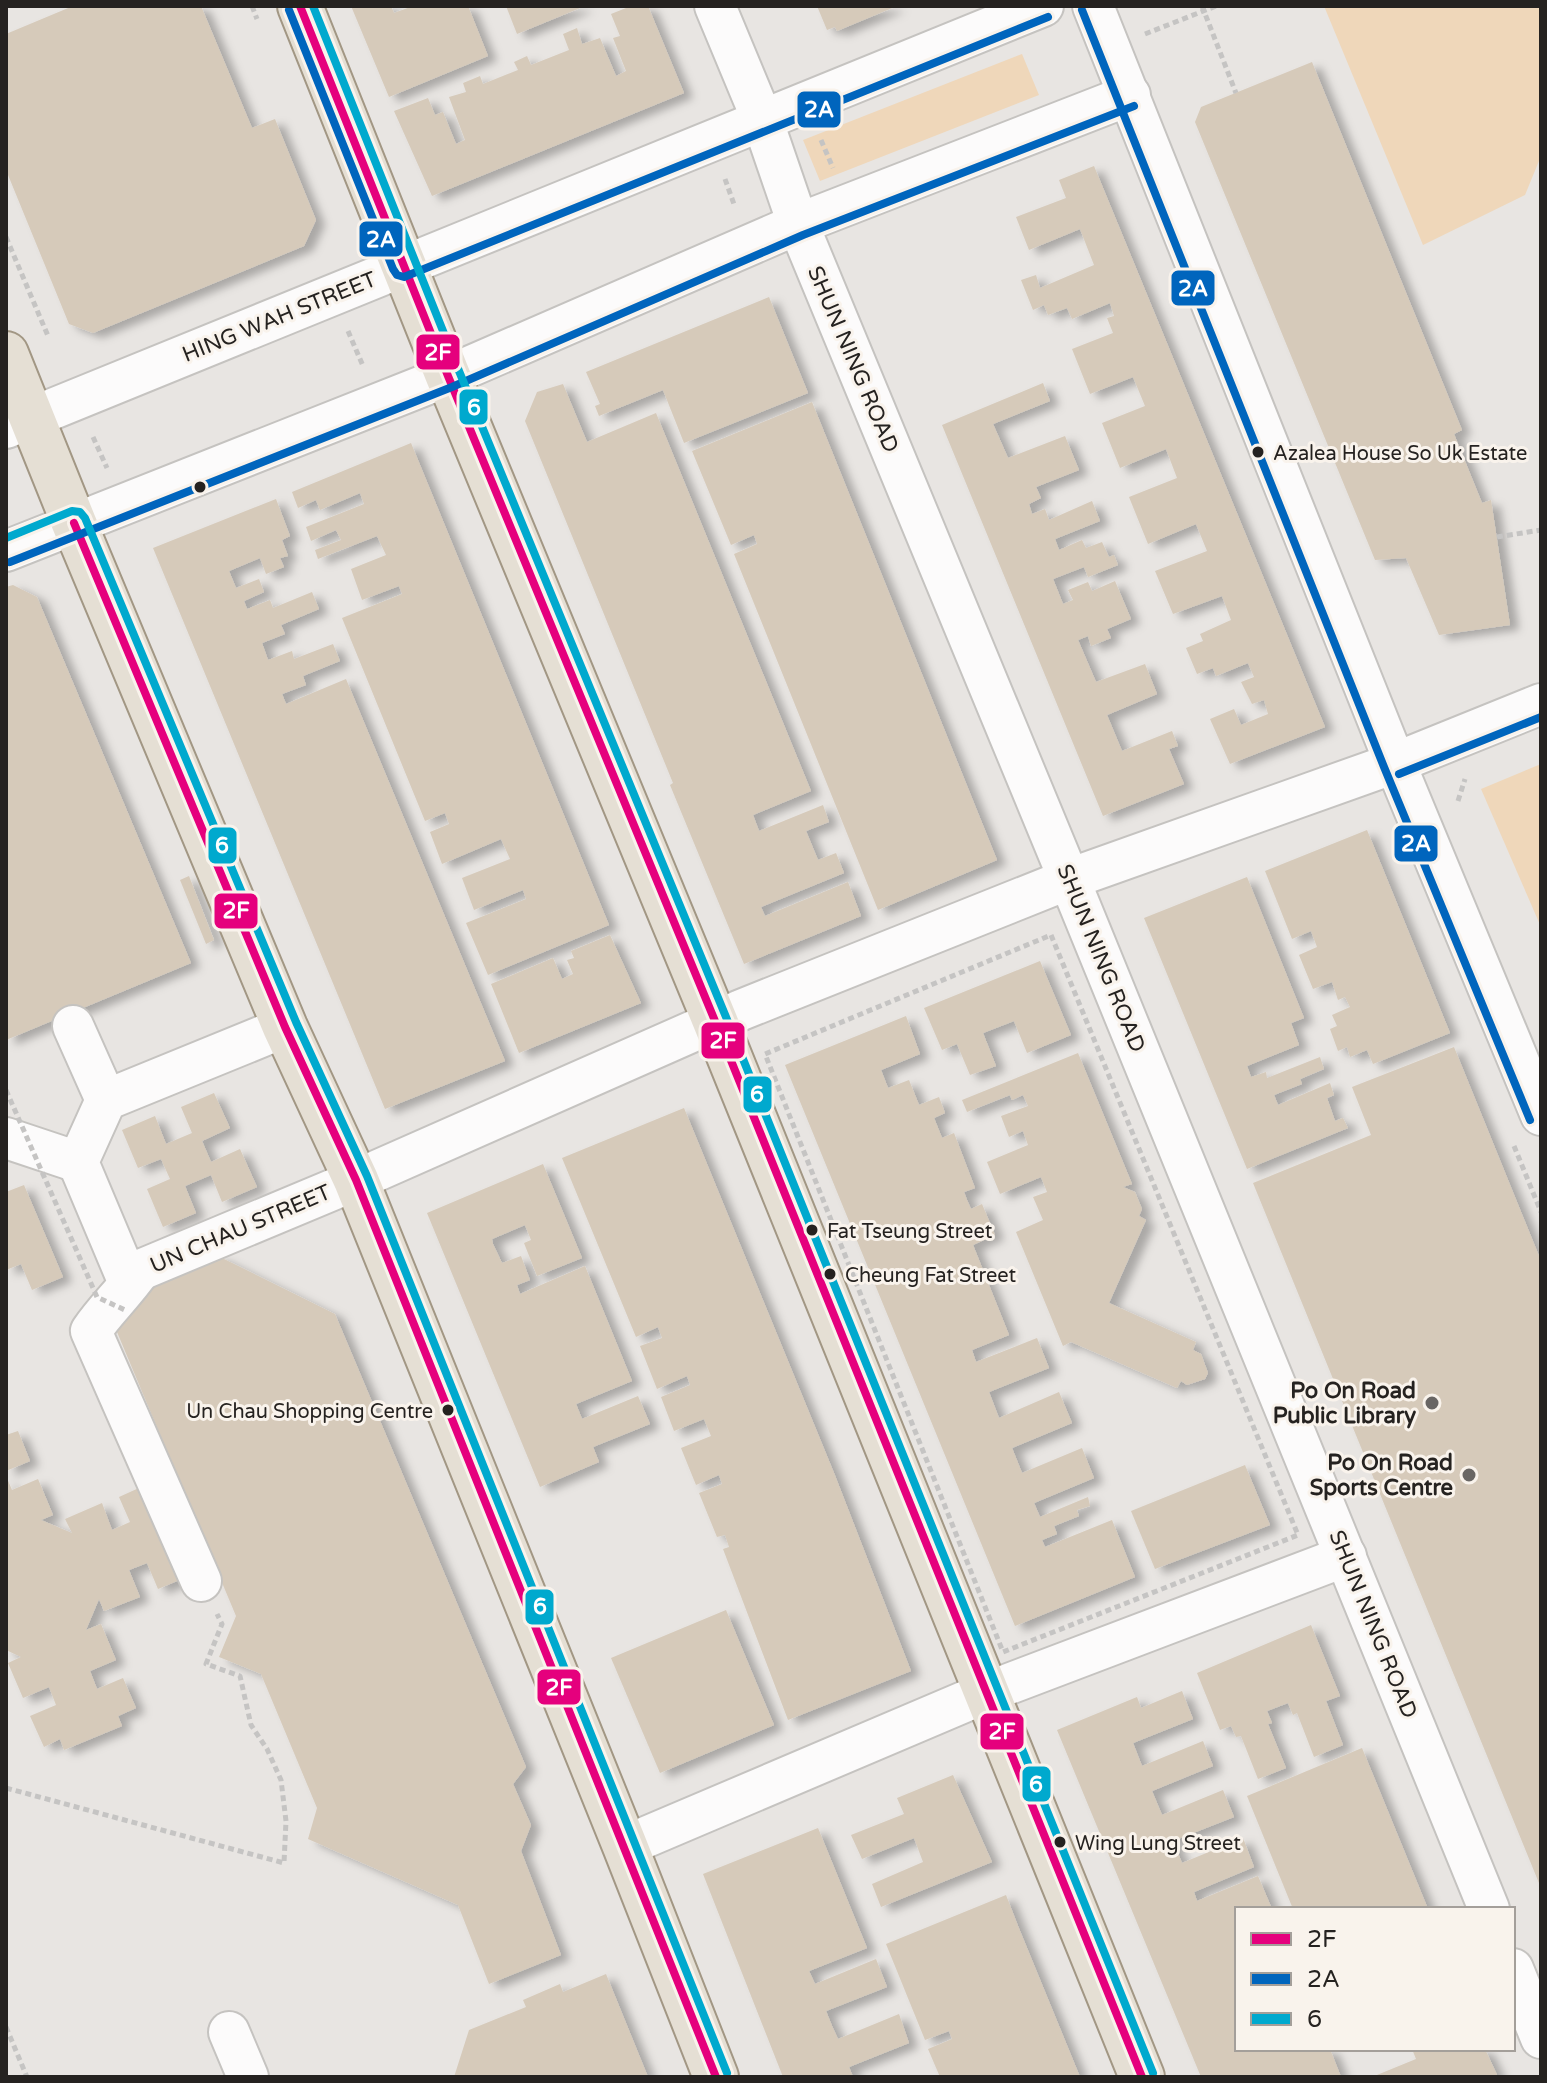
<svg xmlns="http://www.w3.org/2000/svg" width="1547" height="2083" viewBox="0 0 1547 2083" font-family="'Varela Round',sans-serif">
	<defs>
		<filter id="shadow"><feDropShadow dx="9" dy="5" stdDeviation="4" flood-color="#0004"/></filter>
	</defs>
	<rect width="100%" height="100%" fill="#e8e5e2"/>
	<!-- green -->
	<g fill="#efd7ba">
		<polygon points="1324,6 1541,6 1541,156 1525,195 1423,245"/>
		<polygon points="1022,54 1039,95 820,181 803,140"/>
		<polygon points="1541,764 1541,927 1481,789"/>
	</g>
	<!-- building -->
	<g fill="#d6caba" filter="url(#shadow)">
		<polygon points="73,6 201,6 252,128 275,119 316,220 304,246 93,333 69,324 6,170 6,34"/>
		<polygon points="351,6 391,6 394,13 413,6 468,6 488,56 389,97"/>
		<polygon points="506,6 585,6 517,34"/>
		<polygon points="631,6 648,6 684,93 432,196 394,111 428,98 435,115 443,112 456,144 465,140 449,97 466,92 463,83 480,76 483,84 518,70 514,62 527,56 531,65 569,50 563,34 577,28 582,44 600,38 616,76 626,71 613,38 620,36 611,14"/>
		<polygon points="817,6 897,6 837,31 835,27 827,30"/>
		<polygon points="1312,62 1462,430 1454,434 1482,503 1491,500 1510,625 1439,635 1406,558 1375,560 1195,122 1201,107"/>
		<polygon points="1094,166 1325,727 1230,764 1210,719 1234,709 1241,725 1268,714 1264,700 1252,704 1241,682 1254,677 1248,663 1216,676 1213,668 1197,674 1186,648 1203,641 1200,634 1231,620 1222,596 1173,614 1155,571 1207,551 1196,524 1148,544 1129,497 1177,478 1166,449 1120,468 1102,423 1145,406 1133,377 1090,394 1072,349 1113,333 1107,318 1114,316 1110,303 1072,319 1067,308 1048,315 1044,305 1033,310 1021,280 1036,275 1040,288 1094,265 1080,229 1029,250 1016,217 1066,198 1059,180"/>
		<polygon points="769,297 808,393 684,443 663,390 599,416 595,406 600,404 586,372"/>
		<polygon points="1043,383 1050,401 993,424 1008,458 1065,436 1079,470 1036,487 1041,498 1029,504 1032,514 1045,509 1049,520 1092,501 1100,521 1055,539 1059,550 1082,540 1086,548 1102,542 1109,557 1114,555 1118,565 1088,577 1084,567 1053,579 1063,604 1073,600 1068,590 1088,582 1092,591 1115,581 1131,619 1107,629 1111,638 1091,646 1088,636 1078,640 1096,682 1145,664 1157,694 1107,715 1122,751 1172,731 1178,746 1169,749 1184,784 1103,816 942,425"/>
		<polygon points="563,384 587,442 656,413 811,791 753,815 759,831 823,805 829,822 806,831 818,860 836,853 844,873 761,907 765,916 848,882 861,916 744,964 670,785 673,783 525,421 537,392"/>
		<polygon points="812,402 997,860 878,910 734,554 757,544 754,535 731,545 692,451"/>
		<polygon points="411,443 609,925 488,975 466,923 526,899 523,890 474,910 462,878 510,859 501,839 442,864 430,832 449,824 445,813 425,821 342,618 402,594 399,586 362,600 351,569 386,555 377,536 318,559 315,550 341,540 336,530 311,541 306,527 364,504 360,493 320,510 316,500 298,508 292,492"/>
		<polygon points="276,499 290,536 282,540 288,556 280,558 284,567 266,574 260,558 229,571 236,588 259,579 264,592 244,601 247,609 270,600 273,608 312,592 319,609 281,625 285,634 262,643 268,660 292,651 294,659 333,644 340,661 303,676 306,685 282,694 286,704 346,679 505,1061 385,1109 153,548"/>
		<polygon points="13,585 37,597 191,963 6,1040 6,587"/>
		<polygon points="1367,830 1450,1033 1373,1064 1367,1050 1350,1057 1347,1047 1338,1051 1330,1029 1337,1026 1332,1015 1350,1007 1345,997 1338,1000 1332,982 1313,989 1299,955 1317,947 1311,931 1292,939 1265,871"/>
		<polygon points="189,876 214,940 206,944 180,880"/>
		<polygon points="1247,877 1304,1018 1291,1023 1299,1045 1247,1066 1251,1077 1266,1072 1267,1078 1320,1057 1324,1069 1300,1079 1302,1084 1274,1095 1278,1105 1330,1083 1334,1095 1327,1098 1335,1121 1343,1118 1348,1128 1247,1169 1144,918"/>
		<polygon points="610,935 641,1003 519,1053 491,984 553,958 562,979 573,974 567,960 574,958 571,951"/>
		<polygon points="1040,961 1071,1035 1027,1053 1014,1021 983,1033 996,1066 970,1075 957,1044 942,1050 924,1008"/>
		<polygon points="906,1016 920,1054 881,1070 888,1088 909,1080 919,1105 939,1097 945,1113 934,1118 942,1138 954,1133 975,1188 964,1192 967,1200 971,1209 982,1204 995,1235 973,1245 1009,1335 972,1350 976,1362 1037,1338 1049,1368 989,1392 999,1418 1059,1392 1072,1423 1012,1448 1022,1473 1082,1448 1094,1478 1034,1503 1040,1517 1088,1497 1090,1506 1077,1510 1079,1516 1054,1526 1057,1534 1042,1540 1045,1547 1112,1520 1135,1577 1015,1626 785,1065"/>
		<polygon points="1454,1047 1541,1261 1541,1888 1253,1183 1371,1135 1352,1087"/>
		<polygon points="1078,1053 1132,1184 1123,1187 1135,1192 1142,1209 1139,1216 1146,1220 1109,1303 1196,1342 1193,1350 1201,1354 1208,1373 1205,1379 1187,1385 1181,1381 1177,1388 1071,1342 1063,1346 1016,1232 1043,1220 1033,1197 1047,1192 1041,1177 1000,1194 987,1162 1028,1145 1023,1131 1009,1137 1001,1116 1028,1106 1023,1095 1012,1100 1010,1095 967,1112 962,1100"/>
		<polygon points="214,1093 230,1128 202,1141 211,1162 240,1149 257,1187 222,1202 211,1175 185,1186 196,1213 163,1227 147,1189 170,1179 161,1159 138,1168 122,1130 155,1116 166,1144 192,1133 181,1107"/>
		<polygon points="684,1108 834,1473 911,1671 788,1720 723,1549 729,1547 725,1535 717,1537 699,1493 722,1484 719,1475 696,1485 681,1448 711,1436 704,1419 674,1431 661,1397 690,1385 687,1376 657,1389 640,1346 662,1338 658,1327 636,1337 562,1158"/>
		<polygon points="543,1164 582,1258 537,1276 524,1243 531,1240 525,1225 492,1239 493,1244 502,1263 521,1256 530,1280 517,1285 520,1294 585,1266 632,1381 576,1404 582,1419 638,1396 650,1424 593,1447 599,1462 540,1487 427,1213"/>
		<polygon points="24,1185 63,1277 32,1290 21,1264 6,1270 6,1192"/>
		<polygon points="218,1256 335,1314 526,1767 513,1784 531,1825 521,1851 561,1955 489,1984 458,1905 308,1839 317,1808 261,1674 219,1657 236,1616 112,1320 126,1297"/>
		<polygon points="18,1431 30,1461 6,1471 6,1435"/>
		<polygon points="1245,1465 1270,1525 1155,1569 1131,1511"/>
		<polygon points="6,1476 12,1490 38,1479 53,1515 41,1520 72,1533 65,1519 102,1503 112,1530 130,1522 119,1497 150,1483 189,1576 158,1589 147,1563 129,1570 140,1597 104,1611 99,1599 86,1630 101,1624 116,1660 90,1671 97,1689 123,1678 136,1708 118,1716 122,1726 64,1750 60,1739 44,1747 30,1716 56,1705 49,1687 23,1698 8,1663 21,1657 6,1650"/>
		<polygon points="726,1610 774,1725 660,1773 611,1658"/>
		<polygon points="1311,1625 1340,1696 1326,1701 1343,1745 1314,1757 1297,1713 1293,1715 1288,1703 1267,1711 1272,1723 1268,1724 1286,1768 1258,1779 1241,1736 1236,1737 1231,1726 1220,1730 1197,1673"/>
		<polygon points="1182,1691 1193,1719 1133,1743 1142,1766 1203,1741 1213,1766 1152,1791 1162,1815 1223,1790 1234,1817 1173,1841 1182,1863 1243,1838 1254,1867 1194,1892 1197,1901 1258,1876 1272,1909 1237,1909 1237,2049 1330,2049 1341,2077 1201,2077 1057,1730 1137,1697 1141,1708"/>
		<polygon points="1362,1748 1428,1909 1293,1909 1247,1796"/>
		<polygon points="953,1775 992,1862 881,1907 872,1884 923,1862 914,1838 862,1859 851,1835 904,1814 897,1798"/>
		<polygon points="818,1828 867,1948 809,1971 815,1984 876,1959 887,1987 826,2011 832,2026 838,2039 899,2014 909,2043 849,2067 853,2077 783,2077 703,1874"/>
		<polygon points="1006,1895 1018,1926 1080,2077 940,2077 928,2049 952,2039 949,2031 925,2040 886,1944"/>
		<polygon points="606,1974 648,2077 454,2077 469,2030 526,2007 523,2000 560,1984 563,1992"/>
		<polygon points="1412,2049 1485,2049 1498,2077 1372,2077 1416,2059"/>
	</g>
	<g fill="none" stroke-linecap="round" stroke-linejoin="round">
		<defs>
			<g id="minor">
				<polyline points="715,6 762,119 798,224 1069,879 1489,1909"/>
				<polyline points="1093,6 1395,763 1541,1115"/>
				<polyline points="6,428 1043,6"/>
				<polyline points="6,551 448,376 798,224 1130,95"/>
				<polyline points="73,1026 106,1100"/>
				<polyline points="285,1027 106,1100 78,1162 126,1276 356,1180 741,1010 1069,879 1395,763 1541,704"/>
				<polyline points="6,1138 78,1162"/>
				<path d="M140,1270C125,1292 106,1309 91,1331L201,1581"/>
				<polyline points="625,1846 985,1693 1346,1556"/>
				<polyline points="1513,1969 1541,2038"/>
				<polyline points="229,2032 248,2077"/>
			</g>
			<g id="major">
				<polyline points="300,6 448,376 715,1021 1142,2077"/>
				<polyline points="6,354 74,523 285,1027 356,1180 625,1846 716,2077"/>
			</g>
		</defs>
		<!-- minor casing -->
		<use href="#minor" stroke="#c5c3c0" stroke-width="44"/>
		<!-- major casing -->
		<use href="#major" stroke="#a29784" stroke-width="48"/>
		<!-- path -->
		<g stroke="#c5c4c3" stroke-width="5" stroke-dasharray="6 4" stroke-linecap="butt">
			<polyline points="252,6 257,19"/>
			<polyline points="1145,34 1216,6"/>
			<polyline points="821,140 833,168"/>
			<polyline points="725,179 735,207"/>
			<polyline points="6,237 48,336"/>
			<polyline points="348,331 363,366"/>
			<polyline points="93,437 107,468"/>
			<polyline points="1497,537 1541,530"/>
			<polyline points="1458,801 1465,779"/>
			<polygon points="1051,935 1298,1535 1003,1652 765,1054"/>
			<polyline points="1514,1146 1541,1212"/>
			<polyline points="6,1788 284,1863 286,1821 281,1780 267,1749 251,1725 240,1676 206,1664 222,1624 217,1614"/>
			<polyline points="6,2027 27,2077"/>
		</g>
		<!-- minor -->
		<use href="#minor" stroke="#fcfbfb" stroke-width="40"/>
		<!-- major -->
		<use href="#major" stroke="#e5dfd4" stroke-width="44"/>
		<!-- path-bridge -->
		<g stroke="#c5c4c3" stroke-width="5" stroke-dasharray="6 4" stroke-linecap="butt">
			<polyline points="1202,6 1236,93"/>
			<polyline points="6,1090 97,1297 127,1311"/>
		</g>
		<defs>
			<g id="bus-1">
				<polyline points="300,6 448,376 715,1021 1142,2077"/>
				<polyline points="74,523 285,1027 356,1180 716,2077"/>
			</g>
			<g id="bus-2">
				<polyline points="289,10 393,269 397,275 404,277 1048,17"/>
				<polyline points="1082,10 1384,767 1530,1120"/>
				<polyline points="10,562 452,387 803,235 1134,106"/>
				<polyline points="1399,774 1541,717"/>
			</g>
			<g id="bus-3">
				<polyline points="313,6 459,371 726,1017 1153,2073"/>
				<polyline points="6,538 72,511 80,512 85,518 296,1022 367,1176 727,2073"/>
			</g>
		</defs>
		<!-- bus-1 casing -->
		<use href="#bus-1" stroke="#f9f3ec" stroke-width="14"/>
		<!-- bus-2 casing -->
		<use href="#bus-2" stroke="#f9f3ec" stroke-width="14"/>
		<!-- bus-3 casing -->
		<use href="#bus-3" stroke="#f9f3ec" stroke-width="14"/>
		<!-- bus-1 -->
		<use href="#bus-1" stroke="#e5007d" stroke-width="8"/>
		<!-- bus-2 -->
		<use href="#bus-2" stroke="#0065bd" stroke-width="8"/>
		<!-- bus-3 -->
		<use href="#bus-3" stroke="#00a9ce" stroke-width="8"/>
	</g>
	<!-- markers -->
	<g fill="#252220" stroke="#f9f3ec" stroke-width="3">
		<circle cx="1258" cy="452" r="7"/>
		<circle cx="200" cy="487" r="7"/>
		<circle cx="812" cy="1230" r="7"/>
		<circle cx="830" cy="1274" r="7"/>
		<circle cx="448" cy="1410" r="7"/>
		<circle cx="1060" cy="1842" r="7"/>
	</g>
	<g fill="#696664" stroke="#f9f3ec" stroke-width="3">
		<circle cx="1432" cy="1403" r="8"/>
		<circle cx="1469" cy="1475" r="8"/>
	</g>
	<g text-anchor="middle" stroke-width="6" stroke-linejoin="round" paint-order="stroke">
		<!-- bus labels -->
		<g font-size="20" fill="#252220" stroke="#f9f3ec" text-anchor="start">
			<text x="1273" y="460">Azalea House So Uk Estate</text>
			<text x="827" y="1238">Fat Tseung Street</text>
			<text x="845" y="1282">Cheung Fat Street</text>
			<text x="433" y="1418" text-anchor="end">Un Chau Shopping Centre</text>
			<text x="1075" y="1850">Wing Lung Street</text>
		</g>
		<!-- street labels -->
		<g font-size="22" fill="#252220" stroke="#f9f3ec">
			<text transform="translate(279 316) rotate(-22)" y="8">HING WAH STREET</text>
			<text transform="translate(854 359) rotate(67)" y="8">SHUN NING ROAD</text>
			<text transform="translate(1102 958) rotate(68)" y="8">SHUN NING ROAD</text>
			<text transform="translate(240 1228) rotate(-23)" y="8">UN CHAU STREET</text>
			<text transform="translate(1374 1624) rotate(68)" y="8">SHUN NING ROAD</text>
		</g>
		<!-- poi labels -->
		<g font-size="22" font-weight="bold" fill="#252220" stroke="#f9f3ec" text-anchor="end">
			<text x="1416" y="1398">Po On Road<tspan x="1416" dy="25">Public Library</tspan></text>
			<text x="1453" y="1470">Po On Road<tspan x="1453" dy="25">Sports Centre</tspan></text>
		</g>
	</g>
	<g stroke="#f9f3ec" stroke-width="3">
		<rect x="796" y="90" width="46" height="39" rx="8" fill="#0065bd"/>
		<rect x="358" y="220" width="46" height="38" rx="8" fill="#0065bd"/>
		<rect x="1170" y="269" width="46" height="38" rx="8" fill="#0065bd"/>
		<rect x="415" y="333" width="46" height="38" rx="8" fill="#e5007d"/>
		<rect x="458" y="388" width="31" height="38" rx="8" fill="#00a9ce"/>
		<rect x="1393" y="824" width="46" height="39" rx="8" fill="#0065bd"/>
		<rect x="207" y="826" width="31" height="39" rx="8" fill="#00a9ce"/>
		<rect x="213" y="892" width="46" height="38" rx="8" fill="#e5007d"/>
		<rect x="700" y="1021" width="46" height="39" rx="8" fill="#e5007d"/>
		<rect x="742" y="1075" width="31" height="39" rx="8" fill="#00a9ce"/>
		<rect x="524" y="1588" width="31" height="38" rx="8" fill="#00a9ce"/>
		<rect x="536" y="1668" width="46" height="38" rx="8" fill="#e5007d"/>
		<rect x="979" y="1712" width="46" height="39" rx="8" fill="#e5007d"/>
		<rect x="1021" y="1765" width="31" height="38" rx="8" fill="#00a9ce"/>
	</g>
	<g font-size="22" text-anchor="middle" font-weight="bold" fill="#fff">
		<text x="819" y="117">2A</text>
		<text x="381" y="247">2A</text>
		<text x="1193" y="296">2A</text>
		<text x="438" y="360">2F</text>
		<text x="474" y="415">6</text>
		<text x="1416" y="851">2A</text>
		<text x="222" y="853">6</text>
		<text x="236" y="918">2F</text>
		<text x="723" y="1048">2F</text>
		<text x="757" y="1102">6</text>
		<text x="540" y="1614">6</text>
		<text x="559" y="1695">2F</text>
		<text x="1002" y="1739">2F</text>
		<text x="1036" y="1792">6</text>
	</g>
	<!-- border -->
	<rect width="1547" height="2083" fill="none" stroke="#252220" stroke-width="16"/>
	<!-- legend -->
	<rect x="1235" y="1907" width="280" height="144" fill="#f9f3ec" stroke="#a49f9a" stroke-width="2"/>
	<rect x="1251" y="1933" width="40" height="12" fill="#e5007d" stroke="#a49f9a" stroke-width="2"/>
	<text x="1307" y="1947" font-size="24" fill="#252220">2F</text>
	<rect x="1251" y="1973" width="40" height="12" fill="#0065bd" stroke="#a49f9a" stroke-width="2"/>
	<text x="1307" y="1987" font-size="24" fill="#252220">2A</text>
	<rect x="1251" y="2013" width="40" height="12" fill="#00a9ce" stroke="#a49f9a" stroke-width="2"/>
	<text x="1307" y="2027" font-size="24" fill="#252220">6</text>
</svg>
